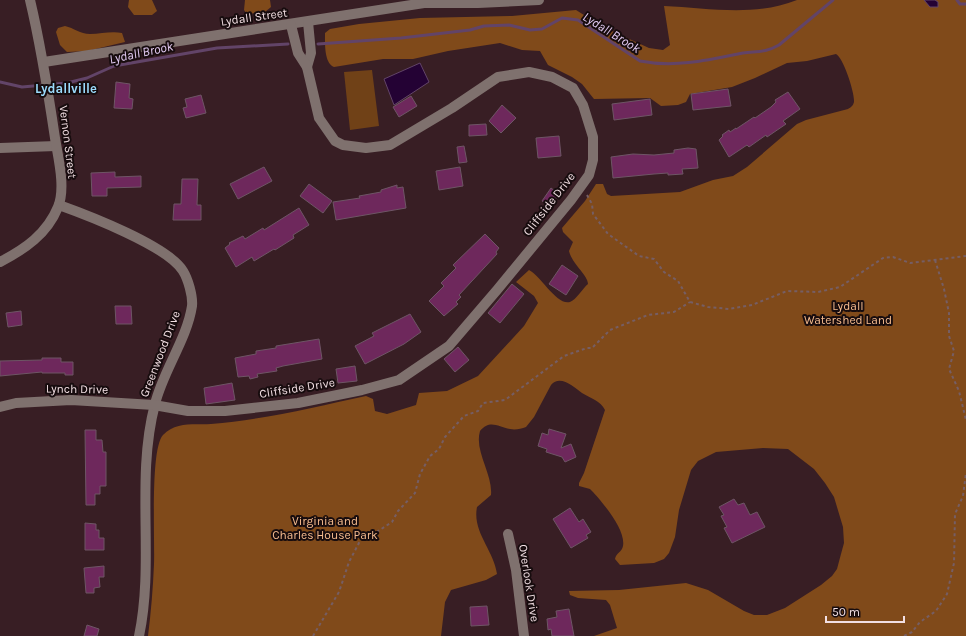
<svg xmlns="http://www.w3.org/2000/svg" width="966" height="636" viewBox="0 0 966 636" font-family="Karla,sans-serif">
	<rect width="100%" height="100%" fill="#381e24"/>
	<!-- green -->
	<polygon fill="#704117" points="372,70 379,126 350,130 344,72"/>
	<!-- forest -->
	<g fill="#804a1a">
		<polygon points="129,0 152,0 157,11 152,15 134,15 128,7"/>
		<polygon points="245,0 270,0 271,7 265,12 247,14 244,10"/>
		<path d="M797,0H966V636H594L617,628L610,605L606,600L578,598L570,595L569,591L619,590L686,583L708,590L744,611L754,615H767L785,608L821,585L832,576L837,569L841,554L844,543L843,527L834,497L825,483L814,469L788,449L763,448L716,452L698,461L691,470L679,510L675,537L669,553L664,559L654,563L620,565L615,559C616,553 622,552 623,546C626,530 603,503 593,492L590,489L579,486V483L584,473L605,410C601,401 590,398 582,393C574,387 560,374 551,385L534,417L526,427C521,429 515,430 510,429C498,427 490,419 480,431C474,451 493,474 491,495L477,507C472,532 494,550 497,574L486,580L451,590L445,602L441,636H148C151,612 153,588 154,564C155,540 150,449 163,435C176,421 194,425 211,424C263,420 315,407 366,396L373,399L375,411L387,414L416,405L419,393L447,391L478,376L524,326L538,303L534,296L516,282L529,270C540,275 557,306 570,302C576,300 583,288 588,284C588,275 572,264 569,251L573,242L563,232L562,228L585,201L596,184H603L607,194L611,196L680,192L713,180L733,176L747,167L797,124L806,120L848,109C851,107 853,106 854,102C855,93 843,57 836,54L807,61L787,63L755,78L732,87L690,94L686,102L678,105L661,106L650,98L594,99L582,84L572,77L548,65L540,51L522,50L500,43L448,51L413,59H383L334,67C324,63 325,43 325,33L330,29L359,24L420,18L512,16L576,10L603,27L649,48L663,50L670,45L664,6C708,8 755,17 797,0Z"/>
		<path d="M65,26C74,28 80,34 90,34C101,34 111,31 122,33L125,42L87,51L67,52L60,45L56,32L58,28Z"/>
	</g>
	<!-- water -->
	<g fill="#240234" stroke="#624468">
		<polygon points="924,0 935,0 938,2 938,7 930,7"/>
		<polygon points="420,63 429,82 394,105 384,79"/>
	</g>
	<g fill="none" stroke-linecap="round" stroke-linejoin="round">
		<!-- stream -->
		<g stroke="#624468" stroke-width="3">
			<polyline points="957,0 960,4 966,4"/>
			<path d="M318,44L401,38L470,30L484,26L509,25L530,30L542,29L562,18L578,20L640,61C675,68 709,60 743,53C757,51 765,53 779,45L833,0"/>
			<polyline points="0,82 22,87 67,83 87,78 114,66 217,48 288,44"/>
		</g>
	</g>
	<!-- building -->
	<g fill="#6e285c" stroke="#6e5565">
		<polygon points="116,82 130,84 129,98 133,99 132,109 114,108"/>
		<polygon points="728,89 731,106 693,110 691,94"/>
		<polygon points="788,92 800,109 783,121 786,124 767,137 766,135 749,147 747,145 729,157 719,140 723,136 722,135 729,130 730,132 736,128 736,129 754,117 755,118 771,107 776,102 775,100"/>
		<polygon points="201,95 206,113 186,118 183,108 187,107 185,99"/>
		<polygon points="411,96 417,106 399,117 393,107"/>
		<polygon points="650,99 652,115 614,120 612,104"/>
		<polygon points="502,105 516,118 501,133 489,121"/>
		<polygon points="486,124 487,135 469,136 469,125"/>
		<polygon points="559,136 561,156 538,158 536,138"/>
		<polygon points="464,146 467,162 459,163 457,147"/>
		<polygon points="688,148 696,149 698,168 682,169 683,174 668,175 668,173 654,174 613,178 611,157 633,154 654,155 674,153 674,150"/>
		<polygon points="264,167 272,181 238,199 230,184"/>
		<polygon points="460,167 463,186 439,190 436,171"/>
		<polygon points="115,172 115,177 141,176 141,187 107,188 107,196 92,196 91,173"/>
		<polygon points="182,179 198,179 197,205 201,205 201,220 173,220 174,204 181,204"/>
		<polygon points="309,184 332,201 323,213 300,196"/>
		<polygon points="397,185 397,188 403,187 406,208 336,220 333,202 360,198 359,196 381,192 381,190"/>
		<polygon points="551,188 559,194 551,206 542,201"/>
		<polygon points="299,208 309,225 293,235 294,238 275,250 274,249 254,261 252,257 236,267 225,248 230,244 229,243 243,236 245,239 263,228 264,230"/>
		<polygon points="485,234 499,248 496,252 497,254 459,295 461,297 456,302 458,304 444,316 429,301 444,286 441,283 456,268 453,265"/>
		<polygon points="562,265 578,276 566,295 549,284"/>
		<polygon points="512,284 524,294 500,323 488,313"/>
		<polygon points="115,306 131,306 132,324 116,324"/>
		<polygon points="21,311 22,325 8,327 6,313"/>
		<polygon points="410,314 421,332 404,344 365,364 355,346 374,336 372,333"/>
		<polygon points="319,339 322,359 283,366 276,368 277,371 257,374 258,377 250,379 249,376 238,377 235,358 256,354 256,351 276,348 276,346"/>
		<polygon points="458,347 469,360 455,372 444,359"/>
		<polygon points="42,358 61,358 61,362 73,362 73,375 65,375 65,373 42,373 42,372 0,376 0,361 42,360"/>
		<polygon points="355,366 357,381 338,383 336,369"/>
		<polygon points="232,383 235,400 206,404 204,388"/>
		<polygon points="549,429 566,434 561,448 571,444 576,457 565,462 562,457 546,452 547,449 538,446 542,433 548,435"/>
		<polygon points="85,430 96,430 96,440 102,440 103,452 106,452 106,486 100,486 100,494 95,494 95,505 86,505"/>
		<polygon points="734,499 738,505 744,503 750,515 757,512 765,527 732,543 724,528 727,527 721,516 724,515 719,507"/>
		<polygon points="570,508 579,522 583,519 591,532 586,535 588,538 571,548 553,519"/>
		<polygon points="85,523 96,524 96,530 99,530 99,538 104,538 104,550 85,550"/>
		<polygon points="104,566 104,577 99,577 100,587 94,588 94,593 86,593 84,568"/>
		<polygon points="487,606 489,625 471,626 470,607"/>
		<polygon points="569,609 574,636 552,636 551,629 548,630 547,619 557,617 556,611"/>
		<polygon points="87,625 99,629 97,636 84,636"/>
	</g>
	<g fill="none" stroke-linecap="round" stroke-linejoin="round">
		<!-- path -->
		<g stroke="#765e64" stroke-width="2" stroke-dasharray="3 3" stroke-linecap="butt">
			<polyline points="587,195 592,204 593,214 608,234 639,256 654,259 664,272 678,281 690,302 708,307 729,309 752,305 787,291 818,292 840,287 883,258 893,257 910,263 966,256"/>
			<polyline points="935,260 944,289 949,313 949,336 954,351 949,369 959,391 966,420"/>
			<polyline points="313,636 339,592 349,562 361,539 369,537 392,522 398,511 415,493 420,474 430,456 439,449 445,437 464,416 478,411 483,403 505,400 564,356 587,348 592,348 610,330 648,315 674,312 690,302"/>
			<polyline points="904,636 912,632 920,622 936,611 947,594 954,563 955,514 963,496 966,473"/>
		</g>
		<!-- minor -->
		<g stroke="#7f716e" stroke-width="10">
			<polyline points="44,62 424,3 478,3 539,0"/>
			<polyline points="307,67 311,53 308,22"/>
			<polyline points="0,148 56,146"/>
			<path d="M59,205C87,215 168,246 183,271C188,279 193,296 192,306C187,339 163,371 155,404C135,480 155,560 139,636"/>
			<path d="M0,262C25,249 47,234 58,207C66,188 58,157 55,138C48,91 41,46 30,0"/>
			<polyline points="0,407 16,403 71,400 154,405 188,411 225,411 298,403 362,390 399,380 449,346 497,290 571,200 589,175 593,160 593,137 583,105 573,88 552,77 529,72 498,77 452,108 390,145 366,148 343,145 335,141 319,118 307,67 298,53 291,25"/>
			<polyline points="508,534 516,570 524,636"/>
		</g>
	</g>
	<g text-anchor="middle" stroke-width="4" stroke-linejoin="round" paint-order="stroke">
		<!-- street labels -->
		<g font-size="12" fill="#f2dfe3" stroke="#170c0e">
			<text transform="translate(254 17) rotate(-8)" y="4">Lydall Street</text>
			<text transform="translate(68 142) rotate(83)" y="4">Vernon Street</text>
			<text transform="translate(549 204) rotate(-52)" y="4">Cliffside Drive</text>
			<text transform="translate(160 354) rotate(-69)" y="4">Greenwood Drive</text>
			<text transform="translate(297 388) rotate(-9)" y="4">Cliffside Drive</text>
			<text transform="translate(77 389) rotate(1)" y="4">Lynch Drive</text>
			<text transform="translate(529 583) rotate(81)" y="4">Overlook Drive</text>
		</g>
		<!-- park labels -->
		<g font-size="12" fill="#f6bc8f" stroke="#170c0e">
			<text x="848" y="310">Lydall<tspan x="848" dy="14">Watershed Land</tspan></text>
			<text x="325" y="525">Virginia and<tspan x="325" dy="14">Charles House Park</tspan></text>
		</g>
		<!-- water labels -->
		<g font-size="13" font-style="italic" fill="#e3cbf3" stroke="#170c0e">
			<text transform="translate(612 32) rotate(32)" y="5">Lydall Brook</text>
			<text transform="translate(141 52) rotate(-12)" y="5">Lydall Brook</text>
		</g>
		<!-- neighbourhood labels -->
		<g font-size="13" font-weight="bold" fill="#9bdbfc" stroke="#170c0e">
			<text x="66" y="93">Lydallville</text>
		</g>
	</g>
	<!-- scale -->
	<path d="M826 616v6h78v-6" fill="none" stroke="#f2dfe3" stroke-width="2"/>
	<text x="832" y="616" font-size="12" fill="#f2dfe3" stroke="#170c0e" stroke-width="3" paint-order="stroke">50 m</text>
</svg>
